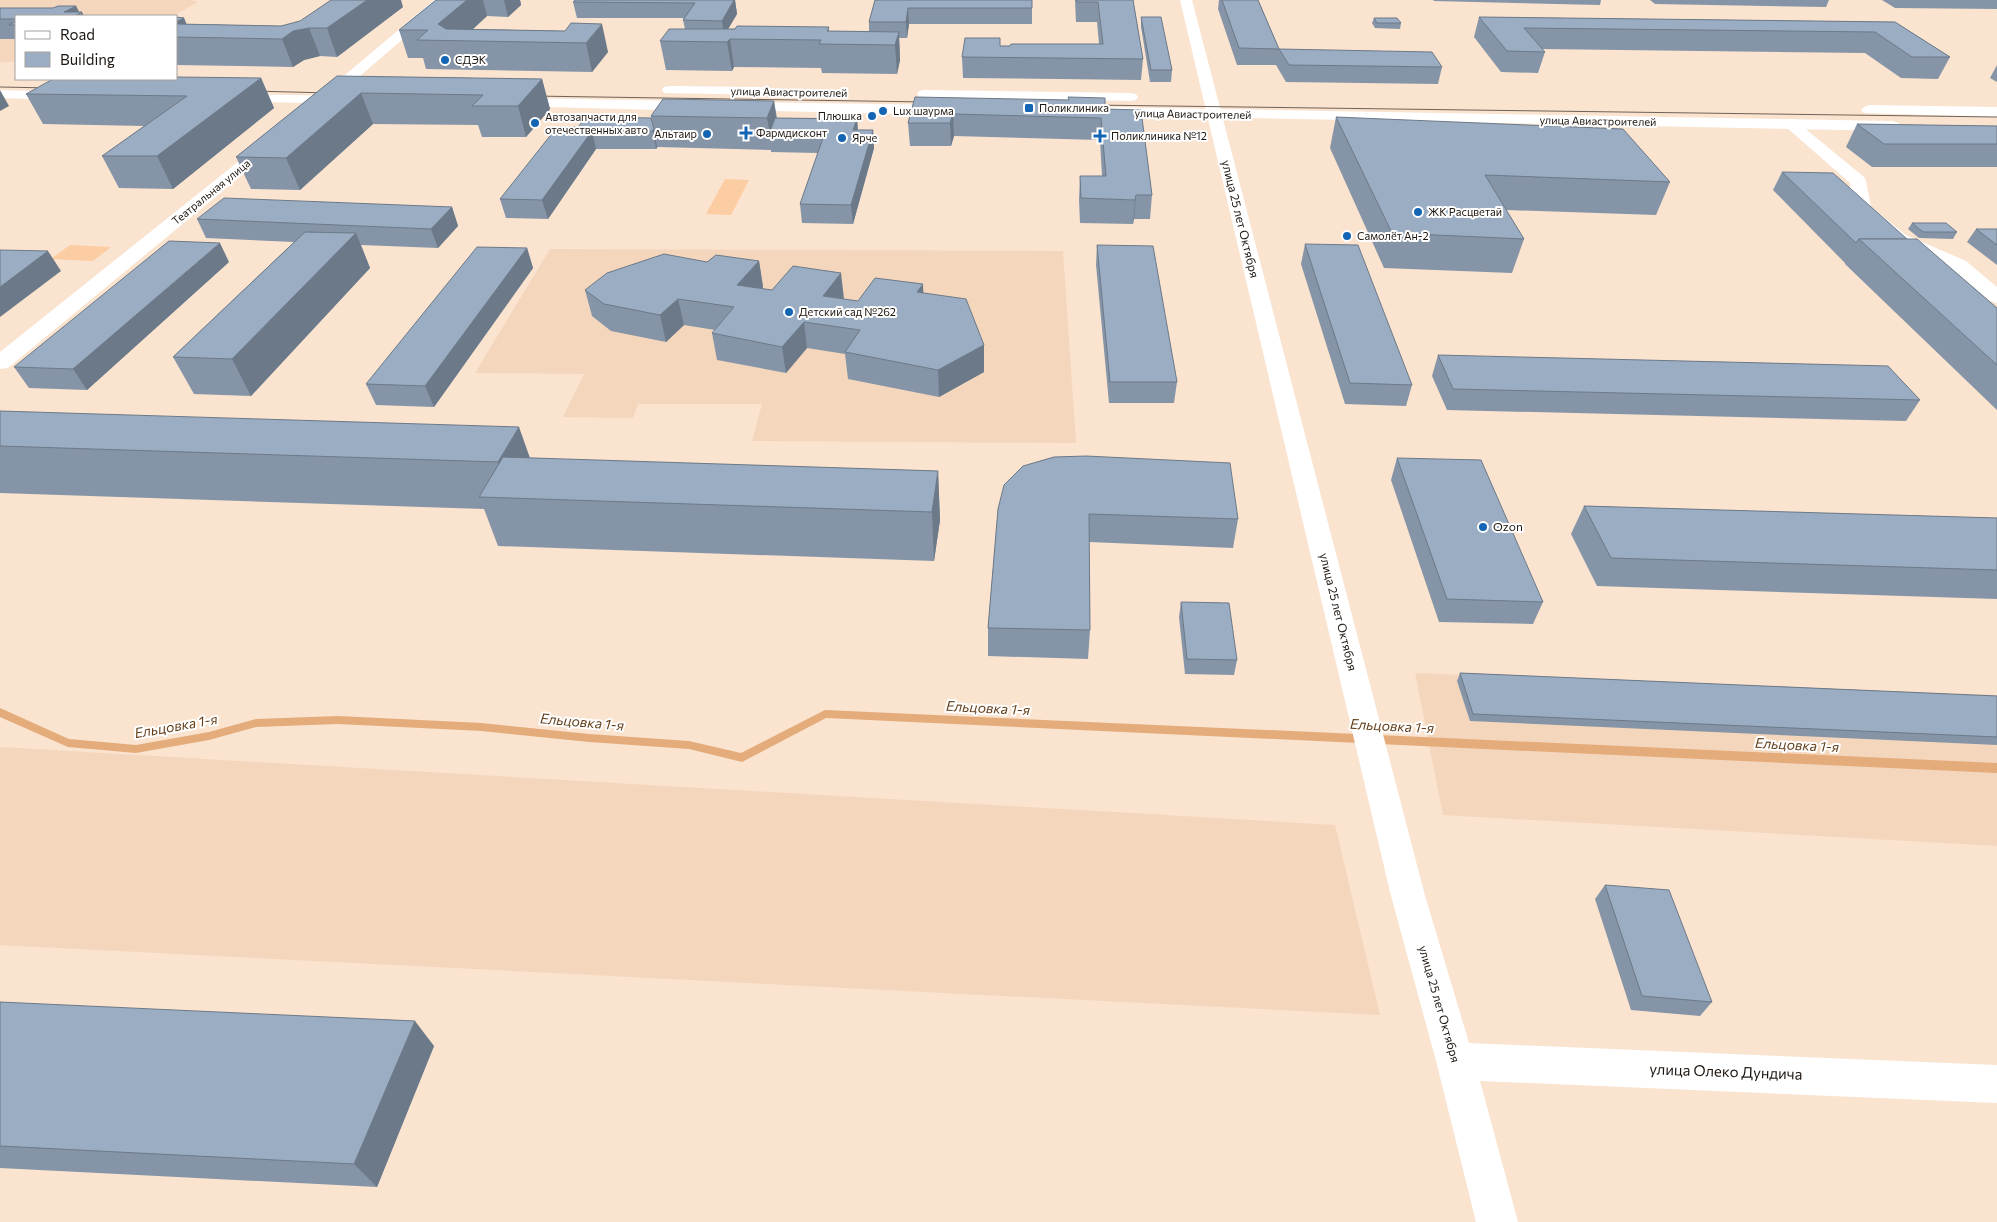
<svg xmlns="http://www.w3.org/2000/svg" width="1997" height="1222" viewBox="0 0 1997 1222" font-family="Commissioner,sans-serif">
	<rect width="100%" height="100%" fill="#fae3cf"/>
	<!-- built -->
	<g fill="#f4d6bd">
		<polygon points="0,0 191,0 198,2 173,16 16,16 16,62 0,62"/>
		<polygon points="550,249 1063,251 1076,443 752,441 762,404 638,404 633,418 563,417 584,374 475,373"/>
		<polygon points="1415,673 1997,695 1997,846 1443,815"/>
		<polygon points="0,747 1335,825 1380,1015 0,945"/>
	</g>
	<!-- green -->
	<g fill="#fccca2">
		<polygon points="725,179 749,180 731,215 706,214"/>
		<polygon points="70,245 111,247 93,261 51,259"/>
	</g>
	<g fill="none" stroke-linecap="round" stroke-linejoin="round">
		<!-- stream -->
		<polygon fill="#e5ac7b" fill-rule="evenodd" points="0,708 69,739 136,745 209,732 256,719 338,716 482,723 589,734 689,741 741,753 825,710 1997,763 1997,773 826,718 742,762 689,749 589,742 482,731 338,724 256,727 209,740 136,753 68,747 0,717"/>
		<!-- street -->
		<g fill="#fff" fill-rule="evenodd">
			<polygon points="434,0 448,0 330,102 320,102 318,99 320,96"/>
			<polygon points="1180,0 1192,0 1424,892 1469,1043 1997,1065 1997,1103 1480,1081 1518,1222 1476,1222 1436,1061 1390,892"/>
			<polygon points="1791,119 1796,121 1864,177 1866,181 1871,207 1906,235 1966,261 1997,287 1997,303 1990,301 1952,269 1894,243 1856,213 1853,209 1850,183 1786,127 1783,124 1786,121"/>
			<polygon points="270,139 276,141 278,144 276,147 8,368 0,369 0,352 264,141"/>
		</g>
		<!-- secondary -->
		<g fill="#fff" fill-rule="evenodd">
			<polygon points="669,86 766,87 771,88 773,91 771,94 766,95 664,93 662,90 664,87"/>
			<polygon points="0,90 63,92 68,93 70,96 68,99 63,100 0,98"/>
			<polygon points="924,90 1131,93 1136,94 1138,97 1136,100 1131,101 919,97 917,94 919,91"/>
			<polygon points="234,94 346,96 351,97 353,100 351,103 346,104 229,101 227,98 229,95"/>
			<polygon points="511,98 696,101 701,103 704,106 701,109 696,111 506,106 503,103 506,100"/>
			<polygon points="739,102 948,105 953,107 956,110 953,113 948,115 734,110 731,107 734,104"/>
			<polygon points="1869,105 1997,107 1997,117 1864,113 1861,110 1864,107"/>
			<polygon points="1104,107 1893,121 1899,123 1901,126 1899,129 1893,131 1099,115 1096,112 1099,109"/>
		</g>
		<!-- tram -->
		<g stroke="#706257" stroke-width="1">
			<polyline points="0,87 50,88"/>
			<polyline points="252,91 330,93"/>
			<polyline points="532,96 927,102"/>
			<polyline points="1092,105 1997,117"/>
		</g>
	</g>
	<!-- wall -->
	<g fill="#8595a7">
		<polygon points="436,0 520,0 521,5 508,17 487,16 473,29 565,31 608,52 592,72 426,69 423,58 408,58 399,30"/>
		<polygon points="735,0 737,14 728,29 829,27 829,31 869,31 869,22 875,0 1032,8 1032,24 909,24 907,38 899,38 900,60 897,74 822,73 821,68 734,67 732,71 666,70 660,41 685,29 683,20 684,18 577,18 573,2"/>
		<polygon points="1075,0 1133,0 1143,59 1141,80 963,78 962,57 1000,46 1099,44 1097,22 1076,22"/>
		<polygon points="1219,0 1258,0 1279,49 1442,67 1438,84 1286,82 1276,65 1237,65 1218,9"/>
		<polygon points="1433,0 1601,0 1600,5 1434,1"/>
		<polygon points="1650,0 1829,0 1826,7 1655,4"/>
		<polygon points="1882,0 1997,0 1997,9 1895,8"/>
		<polygon points="76,6 79,12 16,16 16,39 0,39 0,8 53,8"/>
		<polygon points="403,7 337,57 320,56 304,60 293,67 176,65 176,17 184,18 186,24 281,26 300,21"/>
		<polygon points="1141,17 1172,70 1171,82 1150,82 1141,27"/>
		<polygon points="1479,17 1895,22 1950,57 1938,79 1901,78 1865,53 1542,49 1545,52 1538,73 1501,72 1474,37"/>
		<polygon points="1374,18 1401,23 1400,29 1375,28 1372,23"/>
		<polygon points="1997,65 1997,82 1990,78"/>
		<polygon points="337,76 542,79 550,109 526,137 482,137 478,125 373,124 300,190 251,189 236,157"/>
		<polygon points="261,78 274,108 173,189 119,188 102,156 144,126 43,124 26,94"/>
		<polygon points="915,97 1105,109 1152,195 1150,219 1134,219 1133,224 1080,223 1079,200 1080,176 1102,176 1100,140 954,136 951,146 910,146 908,123"/>
		<polygon points="774,101 777,118 857,119 858,130 873,130 874,148 853,224 802,223 800,204 818,153 771,152 771,150 658,147 656,149 596,149 548,219 506,218 500,199 578,127 651,118 651,116"/>
		<polygon points="1336,117 1670,182 1656,215 1506,210 1524,239 1512,273 1384,268 1330,148"/>
		<polygon points="1857,124 1997,126 1997,167 1872,167 1846,147"/>
		<polygon points="1782,172 1907,239 1997,308 1997,410 1845,264 1845,263 1773,190"/>
		<polygon points="452,207 458,226 438,248 361,245 370,268 251,396 194,394 173,357 294,242 206,238 197,219"/>
		<polygon points="1912,223 1957,232 1953,239 1919,238 1908,229"/>
		<polygon points="1976,229 1997,229 1997,265 1967,242"/>
		<polygon points="1305,244 1412,385 1406,406 1345,404 1301,264"/>
		<polygon points="1097,245 1177,382 1174,403 1109,403 1096,265"/>
		<polygon points="527,248 533,268 434,407 376,405 366,384"/>
		<polygon points="759,261 763,287 762,289 858,301 923,292 984,345 984,372 939,397 848,379 845,354 807,348 786,373 717,360 712,333 715,330 684,325 666,342 611,331 592,316 585,290 707,262"/>
		<polygon points="229,262 87,390 29,388 14,367"/>
		<polygon points="1438,355 1920,400 1906,421 1447,410 1432,376"/>
		<polygon points="0,411 530,458 938,471 940,520 934,561 498,546 484,509 0,493"/>
		<polygon points="1397,458 1543,602 1533,624 1439,622 1391,480"/>
		<polygon points="1584,506 1997,518 1997,599 1597,586 1571,534"/>
		<polygon points="998,509 1238,519 1233,548 1089,542 1090,630 1088,659 988,656 988,628"/>
		<polygon points="1181,602 1237,660 1234,675 1185,674 1179,617"/>
		<polygon points="1460,673 1997,696 1997,745 1470,721 1457,681"/>
		<polygon points="1605,885 1712,1002 1700,1016 1631,1010 1595,899"/>
		<polygon points="0,1002 434,1046 377,1187 0,1168"/>
	</g>
	<!-- shaded-wall -->
	<g fill="#6c7988">
		<polygon points="367,0 401,0 403,7 337,57 327,28"/>
		<polygon points="467,0 483,0 487,16 460,41 438,24"/>
		<polygon points="504,0 520,0 521,5 508,17"/>
		<polygon points="734,0 735,0 737,14 724,36 722,21"/>
		<polygon points="76,6 80,14 82,12 84,16 66,16 64,12"/>
		<polygon points="908,8 909,24 907,38 906,22"/>
		<polygon points="184,18 192,37 176,30 176,22"/>
		<polygon points="602,24 608,52 592,72 586,43"/>
		<polygon points="309,28 320,56 304,60 293,67 282,39 293,31"/>
		<polygon points="899,32 900,60 897,74 895,45"/>
		<polygon points="730,39 734,67 732,71 727,42"/>
		<polygon points="261,78 274,108 173,189 157,156"/>
		<polygon points="542,79 550,109 526,137 518,106"/>
		<polygon points="0,90 9,106 0,111"/>
		<polygon points="361,93 373,124 300,190 286,158"/>
		<polygon points="774,101 778,132 770,134 767,118"/>
		<polygon points="953,114 954,136 951,146 950,123"/>
		<polygon points="857,119 858,136 853,130"/>
		<polygon points="654,129 657,147 656,149 653,131"/>
		<polygon points="873,130 874,148 853,224 851,205"/>
		<polygon points="592,131 596,149 548,219 542,200"/>
		<polygon points="1136,195 1134,219 1133,224 1135,200"/>
		<polygon points="452,207 458,226 438,248 431,229"/>
		<polygon points="356,233 370,268 251,396 232,359"/>
		<polygon points="220,243 229,262 87,390 73,369"/>
		<polygon points="527,248 533,268 434,407 425,386"/>
		<polygon points="48,251 61,271 0,317 0,287"/>
		<polygon points="759,261 763,287 742,311 737,285"/>
		<polygon points="841,273 844,299 823,296"/>
		<polygon points="923,284 924,310 917,292"/>
		<polygon points="678,299 684,325 666,342 660,315"/>
		<polygon points="804,322 807,348 786,373 782,347"/>
		<polygon points="984,345 984,372 939,397 938,370"/>
		<polygon points="519,427 536,475 511,498 498,462"/>
		<polygon points="938,471 940,520 934,561 932,512"/>
		<polygon points="415,1021 434,1046 377,1187 354,1164"/>
	</g>
	<!-- building -->
	<g fill="#9badc2" stroke="#6c7988">
		<polygon points="331,0 367,0 327,28 309,28 293,31 282,39 176,37 176,24 281,26 300,21"/>
		<polygon points="436,0 467,0 438,24 446,29 565,31 571,23 602,24 586,43 417,40 428,30 399,30"/>
		<polygon points="575,0 734,0 722,21 683,20 695,3 573,2"/>
		<polygon points="875,0 1032,0 1032,8 908,8 906,22 869,22"/>
		<polygon points="1076,0 1133,0 1143,59 962,57 965,38 1000,38 1000,46 1010,46 1011,44 1103,44 1098,2 1077,2"/>
		<polygon points="1222,0 1258,0 1279,49 1239,48"/>
		<polygon points="58,6 76,6 64,12 82,12 75,16 16,16 16,19 0,19 0,8 53,8"/>
		<polygon points="176,17 184,18 176,22"/>
		<polygon points="1141,17 1161,17 1172,70 1151,70"/>
		<polygon points="1479,17 1895,22 1950,57 1912,57 1875,32 1524,28 1545,52 1507,51"/>
		<polygon points="1374,18 1397,18 1401,23 1377,23"/>
		<polygon points="16,21 16,25 9,25"/>
		<polygon points="737,26 829,27 827,31 899,32 895,45 819,44 821,40 730,39 727,42 660,41 669,29 735,29"/>
		<polygon points="1279,49 1432,52 1442,67 1289,65"/>
		<polygon points="337,76 542,79 518,106 472,106 483,95 361,93 286,158 236,157"/>
		<polygon points="176,77 261,78 157,156 102,156 187,96 26,94 53,79 176,79"/>
		<polygon points="915,97 1069,100 1068,97 1105,98 1105,109 1141,110 1152,195 1136,195 1135,200 1081,198 1080,176 1106,176 1101,118 953,114 950,123 908,123"/>
		<polygon points="663,99 774,101 767,118 651,116"/>
		<polygon points="586,117 651,118 654,129 653,131 592,131 542,200 500,199 557,127 578,127"/>
		<polygon points="1336,117 1623,129 1670,182 1485,175 1524,239 1392,233"/>
		<polygon points="775,118 857,119 853,130 873,130 851,205 800,204 824,135 769,134"/>
		<polygon points="1857,124 1997,126 1997,144 1884,144"/>
		<polygon points="1782,172 1833,173 1907,239 1859,239 1856,243"/>
		<polygon points="224,198 452,207 431,229 197,219"/>
		<polygon points="1912,223 1946,223 1957,232 1923,232"/>
		<polygon points="1976,229 1997,229 1997,245"/>
		<polygon points="305,232 356,233 232,359 173,357"/>
		<polygon points="1859,239 1917,239 1997,308 1997,365"/>
		<polygon points="169,241 220,243 73,369 14,367"/>
		<polygon points="1305,244 1358,245 1412,385 1350,383"/>
		<polygon points="1097,245 1153,246 1177,382 1110,382"/>
		<polygon points="477,247 527,248 425,386 366,384"/>
		<polygon points="0,250 48,251 0,287"/>
		<polygon points="664,254 707,262 716,255 759,261 737,285 772,290 793,266 841,273 823,296 858,301 875,278 923,284 917,292 966,299 984,345 938,370 845,352 860,330 804,322 782,347 712,333 734,307 678,299 660,315 604,304 585,290 607,273"/>
		<polygon points="1438,355 1888,366 1920,400 1453,389"/>
		<polygon points="0,411 519,427 498,462 0,446"/>
		<polygon points="1086,456 1230,463 1238,519 1089,514 1090,630 988,628 998,509 1004,485 1023,466 1054,457"/>
		<polygon points="503,457 938,471 932,512 479,497"/>
		<polygon points="1397,458 1481,460 1543,602 1447,599"/>
		<polygon points="1584,506 1997,518 1997,570 1611,558"/>
		<polygon points="1181,602 1229,603 1237,660 1187,659"/>
		<polygon points="1460,673 1997,696 1997,737 1473,714"/>
		<polygon points="1605,885 1669,890 1712,1002 1642,996"/>
		<polygon points="0,1002 415,1021 354,1164 0,1146"/>
	</g>
	<!-- markers -->
	<g fill="#1465b4" stroke="#fff" stroke-width="2">
		<circle cx="445" cy="60" r="5"/>
		<rect x="1024" y="103" width="10" height="10" rx="2.5"/>
		<circle cx="883" cy="111" r="5"/>
		<circle cx="872" cy="116" r="5"/>
		<circle cx="535" cy="123" r="5"/>
		<path d="M743.5 125.5h5v5h5v5h-5v5h-5v-5h-5v-5h5z"/>
		<circle cx="707" cy="134" r="5"/>
		<path d="M1097.5 128.5h5v5h5v5h-5v5h-5v-5h-5v-5h5z"/>
		<circle cx="842" cy="138" r="5"/>
		<circle cx="1418" cy="212" r="5"/>
		<circle cx="1347" cy="236" r="5"/>
		<circle cx="789" cy="312" r="5"/>
		<circle cx="1483" cy="527" r="5"/>
	</g>
	<g text-anchor="middle" stroke-width="4" stroke-linejoin="round" paint-order="stroke">
		<!-- far-poi labels -->
		<g font-size="11" fill="#1d150f" stroke="#fff" text-anchor="start">
			<text x="455" y="64">СДЭК</text>
			<text x="1039" y="112">Поликлиника</text>
			<text x="893" y="115">Lux шаурма</text>
			<text x="862" y="120" text-anchor="end">Плюшка</text>
			<text x="545" y="121">Автозапчасти для<tspan x="545" dy="13">отечественных авто</tspan></text>
			<text x="756" y="137">Фармдисконт</text>
			<text x="697" y="138" text-anchor="end">Альтаир</text>
			<text x="1111" y="140">Поликлиника №12</text>
			<text x="852" y="142">Ярче</text>
			<text x="1428" y="216">ЖК Расцветай</text>
			<text x="1357" y="240">Самолёт Ан-2</text>
			<text x="799" y="316">Детский сад №262</text>
		</g>
		<!-- far-street labels -->
		<g font-size="11" fill="#1d150f" stroke="#fff">
			<text transform="translate(789 92) rotate(1)" y="4">улица Авиастроителей</text>
			<text transform="translate(1193 114) rotate(1)" y="4">улица Авиастроителей</text>
			<text transform="translate(1598 121) rotate(1)" y="4">улица Авиастроителей</text>
			<text transform="translate(211 192) rotate(-39)" y="4">Театральная улица</text>
		</g>
		<!-- street labels -->
		<g font-size="12" fill="#1d150f" stroke="#fff">
			<text transform="translate(1240 219) rotate(76)" y="4">улица 25 лет Октября</text>
			<text transform="translate(1338 612) rotate(76)" y="4">улица 25 лет Октября</text>
			<text transform="translate(1439 1004) rotate(74)" y="4">улица 25 лет Октября</text>
		</g>
		<!-- poi labels -->
		<g font-size="12" fill="#1d150f" stroke="#fff" text-anchor="start">
			<text x="1493" y="531">Ozon</text>
		</g>
		<!-- water labels -->
		<g font-size="14" font-style="italic" fill="#653f1a" stroke="#fff">
			<text transform="translate(988 708) rotate(3)" y="5">Ельцовка 1-я</text>
			<text transform="translate(582 722) rotate(5)" y="5">Ельцовка 1-я</text>
			<text transform="translate(176 726) rotate(-10)" y="5">Ельцовка 1-я</text>
			<text transform="translate(1392 726) rotate(3)" y="5">Ельцовка 1-я</text>
			<text transform="translate(1797 745) rotate(3)" y="5">Ельцовка 1-я</text>
		</g>
		<!-- near-street labels -->
		<g font-size="15" fill="#1d150f" stroke="#fff">
			<text transform="translate(1726 1072) rotate(2)" y="5">улица Олеко Дундича</text>
		</g>
	</g>
	<!-- legend -->
	<rect x="15" y="15" width="162" height="65" fill="#ffffff" stroke="#a5a19f"/>
	<rect x="25" y="31" width="25" height="8" fill="#ffffff" stroke="#a5a19f"/>
	<text x="60" y="40" font-size="15" fill="#1d150f">Road</text>
	<rect x="25" y="52" width="25" height="15" fill="#9badc2" stroke="#a5a19f"/>
	<text x="60" y="65" font-size="15" fill="#1d150f">Building</text>
</svg>
